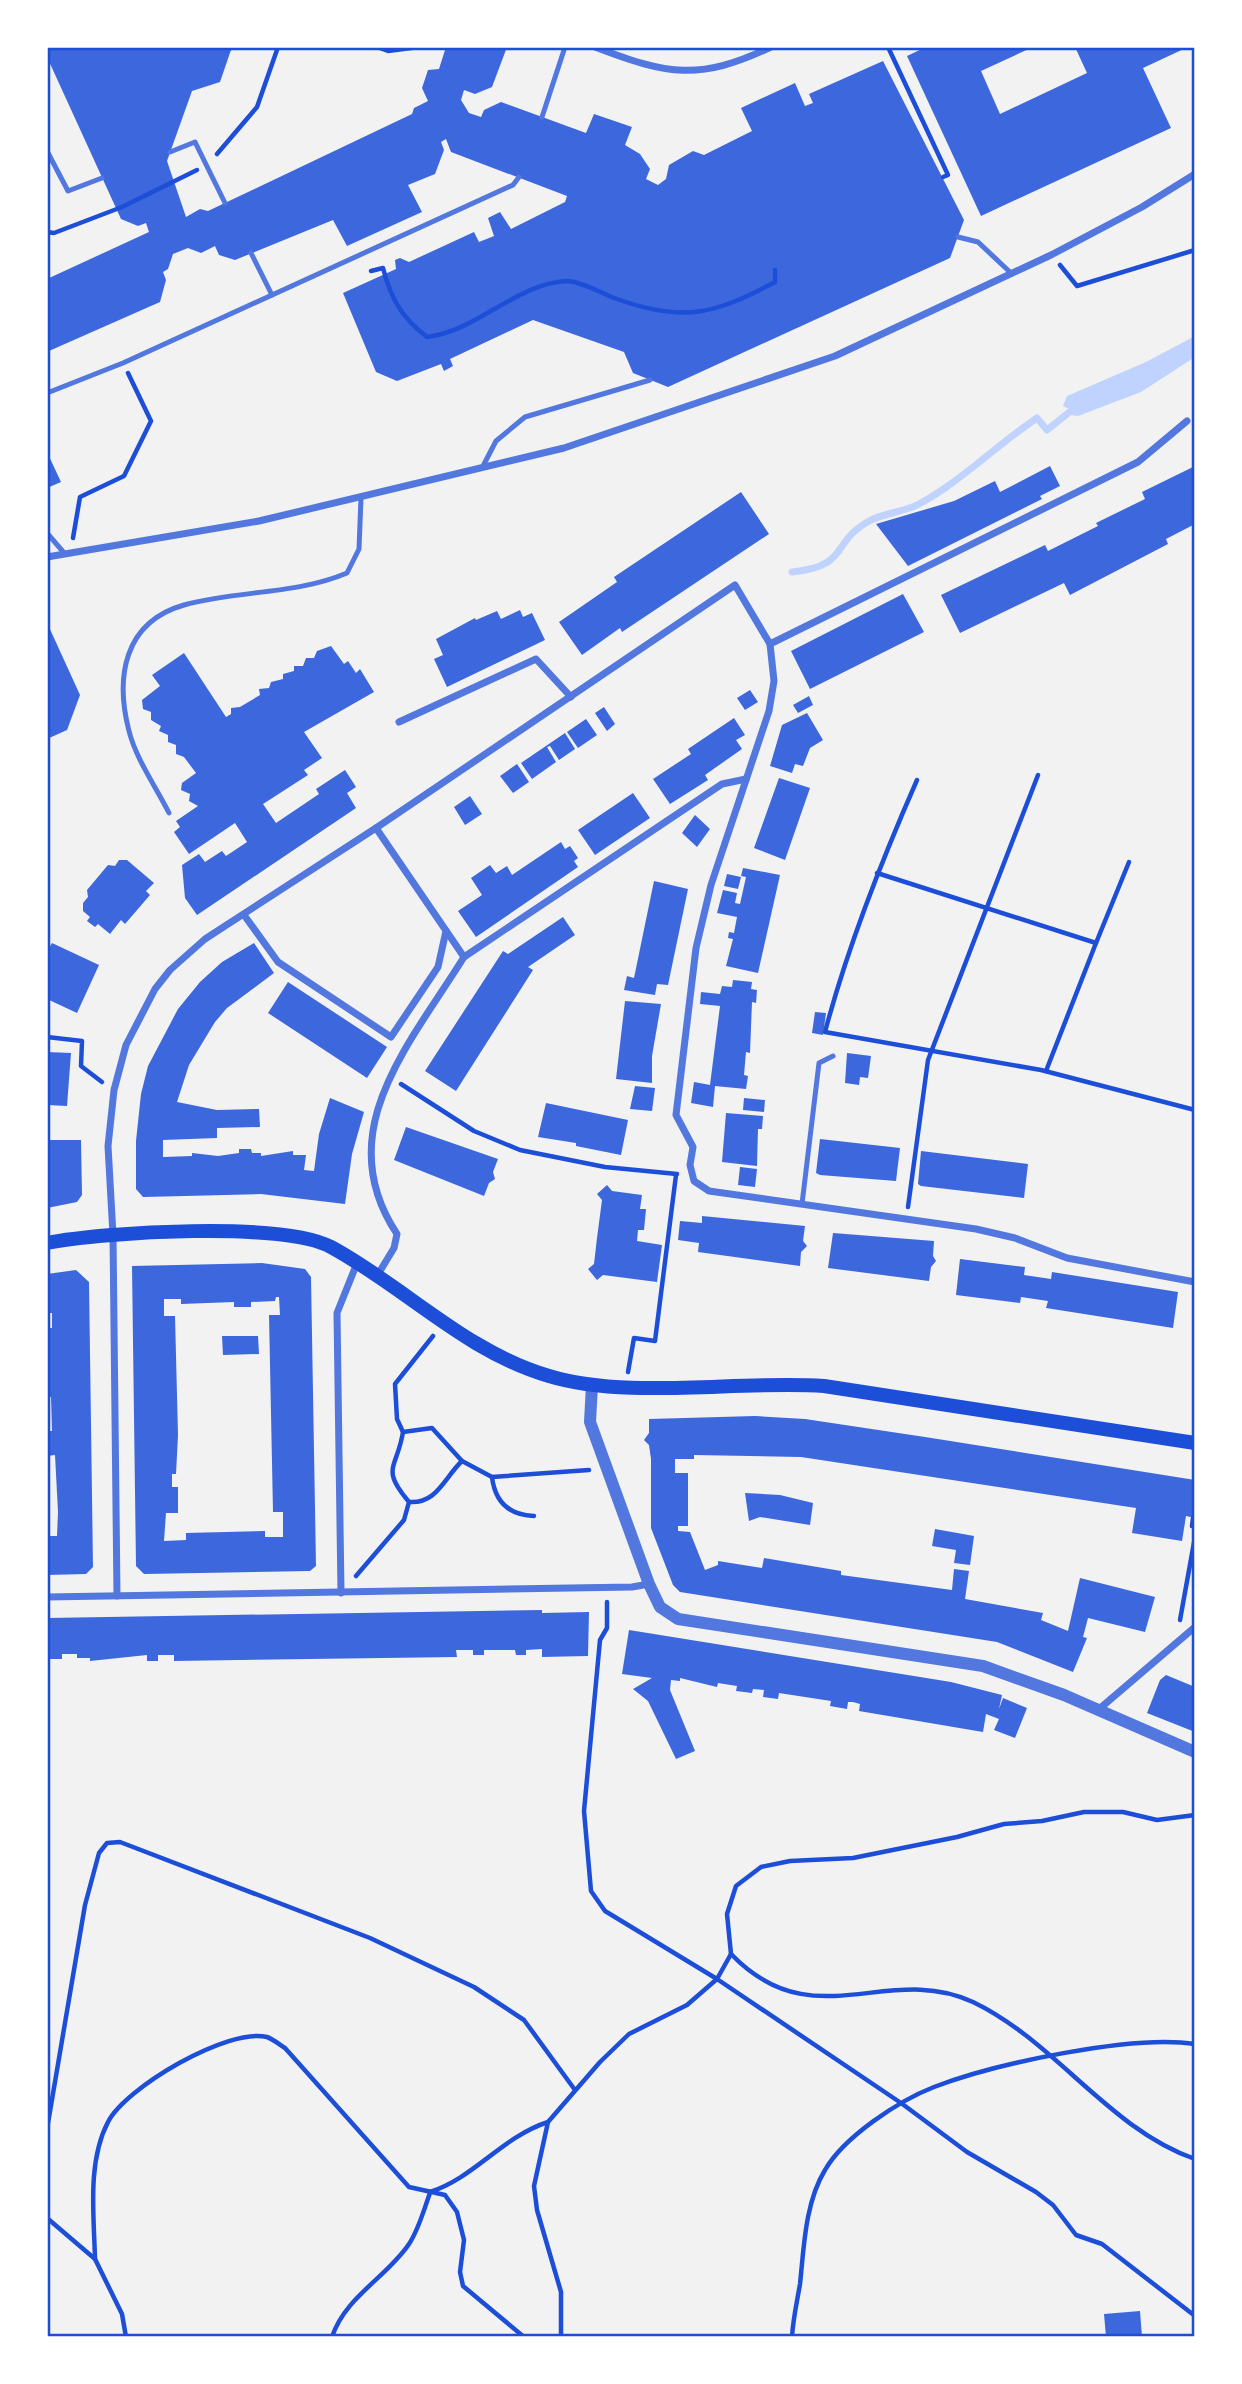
<svg xmlns="http://www.w3.org/2000/svg" width="1242" height="2384" viewBox="0 0 1242 2384" font-family="Cabin,sans-serif">
	<rect width="100%" height="100%" fill="#f2f2f2"/>
	<!-- water -->
	<polygon fill="#bfd3fe" points="1195,336 1195,357 1141,392 1078,416 1071,415 1072,410 1063,406 1067,396 1146,362"/>
	<g fill="none" stroke-linecap="round" stroke-linejoin="round">
		<!-- stream -->
		<path stroke="#bfd3fe" stroke-width="7" d="M792,572C850,566 830,543 869,521C884,513 904,512 919,504C960,482 998,444 1037,418L1047,430L1072,410"/>
	</g>
	<!-- building -->
	<g fill="#3d67dc" fill-rule="evenodd">
		<polygon points="47,47 232,47 220,82 192,91 167,161 186,217 200,209 208,211 412,114 414,108 428,101 422,88 428,70 439,69 446,47 507,47 492,87 475,94 464,90 461,100 469,113 481,117 484,110 501,102 586,133 594,114 632,127 625,145 640,154 650,169 646,179 658,185 666,179 669,165 693,151 704,155 752,131 741,108 795,83 805,106 813,103 809,94 883,61 964,220 950,258 668,387 633,373 624,352 533,320 450,359 453,366 444,371 441,364 397,381 376,372 343,293 396,269 395,260 400,258 409,262 474,232 479,242 494,236 488,218 500,212 511,229 565,202 567,196 451,152 446,139 441,142 444,150 435,174 408,185 422,212 347,246 333,220 235,260 219,255 215,246 201,253 188,248 173,254 168,269 163,272 166,280 160,302 49,351 47,279 149,232 146,223 138,226 121,219 47,57"/>
		<polygon points="926,47 1033,47 981,71 1000,114 1087,73 1075,47 1188,47 1143,68 1171,128 981,216 907,56"/>
		<polygon points="47,452 61,482 47,488"/>
		<polygon points="1050,466 1060,486 1040,496 1042,499 908,566 876,524 954,501 995,481 1000,492"/>
		<polygon points="1195,466 1195,524 1166,539 1168,544 1070,595 1064,583 960,633 941,595 1045,545 1048,551 1098,526 1096,523 1145,499 1142,492"/>
		<polygon points="741,492 769,534 622,632 620,628 582,655 559,622 617,582 614,577"/>
		<polygon points="903,594 924,632 810,689 791,651"/>
		<polygon points="520,610 523,617 532,613 545,640 447,687 434,659 443,655 436,639 475,618 476,620 497,611 501,619"/>
		<polygon points="49,627 80,695 67,730 47,739"/>
		<polygon points="331,646 344,664 348,661 356,673 360,669 374,692 304,732 322,758 304,770 308,775 263,804 276,823 319,794 316,789 345,770 356,787 347,793 356,808 197,915 185,898 182,865 199,854 205,862 222,851 226,856 247,842 235,823 189,854 174,832 180,827 176,821 198,806 189,801 190,794 181,790 182,783 196,773 184,757 176,754 176,745 168,742 168,735 159,731 161,726 151,720 151,712 143,709 142,700 160,686 152,675 184,653 226,717 231,714 231,708 240,707 260,695 259,689 269,688 271,682 283,679 283,674 294,671 294,666 303,666 306,658 314,658 317,651"/>
		<polygon points="750,690 758,702 745,710 737,698"/>
		<polygon points="809,696 813,705 798,713 793,705"/>
		<polygon points="604,707 615,724 607,731 595,713"/>
		<polygon points="807,713 823,740 810,748 803,766 795,764 792,773 770,766 782,725"/>
		<polygon points="734,718 745,735 736,740 742,749 705,775 708,780 670,804 653,779 691,754 688,749"/>
		<polygon points="586,719 597,735 578,748 567,732"/>
		<polygon points="565,733 575,749 559,760 550,746 547,747 556,762 532,779 521,763"/>
		<polygon points="517,764 529,782 513,793 500,776"/>
		<polygon points="779,778 810,788 785,860 754,848"/>
		<polygon points="633,793 650,818 595,855 578,830"/>
		<polygon points="470,796 482,814 465,825 454,807"/>
		<polygon points="695,815 710,829 697,847 682,833"/>
		<polygon points="561,842 565,849 570,846 578,858 574,861 578,867 476,937 458,911 482,895 471,878 490,865 496,873 507,866 512,875"/>
		<polygon points="119,860 127,860 154,883 146,891 150,895 125,924 121,920 110,934 98,924 95,927 87,921 90,917 83,911 83,903 88,897 87,890 108,865 115,866"/>
		<polygon points="743,868 780,875 758,973 726,966 733,939 728,938 729,932 734,933 737,917 717,913 723,890 737,893 735,903 740,904 746,877 741,876"/>
		<polygon points="727,874 741,877 738,889 724,886"/>
		<polygon points="654,881 688,889 668,985 657,984 655,995 624,990 627,976 634,978"/>
		<polygon points="563,917 575,935 528,967 533,970 456,1091 425,1071 503,951 508,954"/>
		<polygon points="52,943 99,965 77,1013 47,999 47,952"/>
		<polygon points="254,943 274,973 227,1008 215,1022 189,1065 177,1102 217,1110 259,1109 260,1127 217,1128 217,1138 163,1140 163,1157 192,1156 192,1153 218,1156 239,1153 239,1149 251,1149 252,1153 261,1153 261,1156 293,1151 293,1155 306,1155 304,1170 314,1171 319,1134 330,1098 364,1112 352,1154 345,1204 261,1194 143,1197 136,1189 136,1141 141,1094 148,1066 178,1009 200,982 222,962"/>
		<polygon points="733,980 752,982 751,989 757,990 756,1003 752,1002 750,1053 746,1052 744,1075 748,1076 746,1089 715,1086 713,1107 691,1103 694,1082 710,1085 720,1006 700,1004 701,992 720,994 722,986 732,987"/>
		<polygon points="288,982 387,1047 367,1078 268,1013"/>
		<polygon points="625,1001 661,1004 652,1056 652,1083 616,1079"/>
		<polygon points="815,1012 826,1013 823,1035 812,1033"/>
		<polygon points="47,1052 71,1053 67,1106 47,1105"/>
		<polygon points="847,1053 871,1056 868,1078 860,1077 859,1085 845,1083"/>
		<polygon points="635,1086 655,1088 652,1111 630,1109"/>
		<polygon points="744,1098 765,1100 764,1112 743,1110"/>
		<polygon points="546,1103 628,1120 621,1155 576,1146 576,1143 538,1137"/>
		<polygon points="726,1113 763,1116 762,1129 758,1129 757,1166 722,1162"/>
		<polygon points="406,1127 498,1159 493,1172 495,1179 489,1183 484,1196 394,1160"/>
		<polygon points="820,1139 900,1148 896,1181 820,1175 816,1173"/>
		<polygon points="47,1140 81,1140 82,1195 77,1202 47,1208"/>
		<polygon points="921,1151 1028,1164 1024,1198 921,1186 918,1184"/>
		<polygon points="740,1167 757,1169 755,1187 738,1185"/>
		<polygon points="607,1185 612,1191 642,1195 640,1209 646,1209 644,1230 638,1230 637,1241 662,1245 657,1282 603,1275 597,1280 588,1269 594,1264 597,1238 602,1200 597,1194"/>
		<polygon points="702,1216 805,1226 803,1241 807,1246 801,1252 800,1266 698,1252 699,1243 678,1240 680,1221 702,1223"/>
		<polygon points="833,1233 934,1241 933,1256 936,1261 931,1267 929,1281 828,1268"/>
		<polygon points="960,1259 1025,1267 1024,1275 1051,1279 1052,1272 1178,1292 1173,1328 1046,1308 1048,1301 1021,1297 1020,1303 956,1295"/>
		<path d="M262,1263L305,1269L311,1277L316,1566L310,1571L144,1574L136,1566L132,1266ZM276,1297H279L280,1315H269L273,1512H283V1537H265V1531L186,1533V1540L164,1541L166,1513H178V1487H172V1474H176L178,1435L175,1316H164V1299H181V1304L234,1302V1307H251V1302L275,1301Z"/>
		<polygon points="76,1270 89,1282 93,1567 86,1574 47,1575 47,1536 57,1536 58,1512 55,1455 47,1456 47,1431 52,1431 51,1397 47,1397 47,1376 50,1376 47,1328 52,1328 52,1313 47,1313 47,1274"/>
		<polygon points="222,1336 258,1336 259,1354 223,1355"/>
		<polygon points="755,1416 805,1419 925,1437 1195,1480 1195,1518 1186,1516 1182,1541 1132,1533 1136,1508 801,1457 694,1455 694,1459 675,1459 675,1473 688,1473 688,1526 678,1526 678,1531 690,1532 705,1570 718,1565 718,1561 762,1568 764,1558 841,1571 841,1575 952,1590 954,1569 969,1571 965,1599 1043,1613 1041,1620 1068,1631 1080,1578 1155,1597 1145,1632 1088,1618 1083,1637 1087,1638 1073,1672 997,1642 680,1592 673,1585 651,1528 651,1459 649,1445 644,1440 649,1433 649,1419"/>
		<polygon points="745,1493 780,1495 813,1503 810,1525 760,1517 749,1521"/>
		<polygon points="935,1529 974,1536 970,1565 954,1563 956,1550 932,1546"/>
		<polygon points="542,1610 542,1613 589,1612 588,1656 542,1657 542,1649 526,1650 526,1655 516,1655 515,1650 484,1650 484,1655 473,1655 473,1650 456,1650 457,1657 174,1661 174,1655 158,1655 158,1661 147,1661 147,1655 90,1661 90,1658 77,1658 77,1654 62,1654 62,1659 50,1659 50,1654 47,1654 47,1618"/>
		<polygon points="629,1630 951,1682 1002,1695 999,1709 1003,1698 1027,1708 1015,1738 994,1730 999,1719 986,1714 983,1732 859,1711 860,1704 853,1702 848,1702 847,1709 830,1706 831,1701 779,1693 778,1699 763,1697 764,1690 753,1689 752,1693 736,1691 737,1686 718,1683 717,1687 680,1678 680,1681 671,1680 670,1690 695,1751 676,1759 648,1701 633,1689 652,1678 622,1674"/>
		<polygon points="1166,1675 1195,1687 1195,1732 1147,1713 1160,1680"/>
		<polygon points="1140,2311 1142,2337 1106,2337 1104,2314"/>
	</g>
	<g fill="none" stroke-linecap="round" stroke-linejoin="round">
		<!-- path -->
		<g stroke="#1d4ed8" stroke-width="4.5">
			<polyline points="377,47 388,51 419,47"/>
			<polyline points="888,47 948,175 943,177"/>
			<polyline points="231,48 232,47"/>
			<polyline points="217,154 257,107 278,47"/>
			<polyline points="47,232 54,233 122,207 197,170"/>
			<polyline points="1060,265 1077,286 1195,250"/>
			<path d="M371,271L383,268C391,299 402,318 427,337C477,331 516,284 566,281C581,281 603,294 617,299C684,323 715,314 775,282V270"/>
			<polyline points="73,538 80,497 124,476 151,421 128,373"/>
			<path d="M917,780C881,862 848,945 825,1032L1041,1070L1195,1110"/>
			<polyline points="877,873 1096,943 1129,862"/>
			<polyline points="47,1037 82,1041 81,1066 102,1082"/>
			<polyline points="1046,1071 1096,943"/>
			<polyline points="401,1084 474,1131 520,1150 605,1167 677,1174"/>
			<polyline points="908,1207 928,1060 1038,775"/>
			<polyline points="628,1372 634,1338 655,1341 676,1175"/>
			<polyline points="403,1432 432,1428 462,1461 492,1477 589,1470"/>
			<path d="M492,1477C495,1502 509,1515 534,1516"/>
			<path d="M409,1502C437,1504 444,1478 462,1461"/>
			<polyline points="1193,1518 1192,1526 1195,1526"/>
			<path d="M356,1576L404,1520L409,1502C380,1468 397,1469 403,1432L397,1419L395,1384L433,1336"/>
			<polyline points="607,1602 607,1628 600,1640 584,1811 591,1891 605,1911 717,1979 901,2103 967,2152 1036,2192 1053,2205 1076,2235 1102,2244 1195,2316"/>
			<polyline points="1180,1620 1195,1537"/>
			<path d="M731,1954C813,2039 887,1962 973,2002C1056,2042 1109,2129 1195,2159"/>
			<polyline points="47,2129 85,1905 99,1853 107,1843 120,1842 370,1938 474,1987 524,2020 575,2090"/>
			<path d="M430,2192C474,2178 502,2137 548,2122"/>
			<polyline points="47,2218 95,2259 122,2314 126,2337"/>
			<path d="M95,2259C94,2216 87,2162 108,2122C125,2088 228,2027 267,2037C273,2039 280,2045 285,2048L409,2187L445,2195L457,2212L464,2240L460,2272L463,2286L524,2337"/>
			<path d="M332,2337C345,2297 387,2277 409,2244C419,2229 424,2209 430,2193"/>
			<polyline points="561,2337 561,2292 537,2210 534,2186 548,2122 600,2062 629,2034 687,2005 717,1979 731,1954 727,1914 736,1886 761,1867 790,1861 853,1858 957,1837 1004,1824 1042,1821 1084,1812 1123,1812 1157,1820 1195,1815"/>
			<path d="M792,2337C793,2319 797,2302 800,2284C804,2247 805,2203 825,2170C844,2137 898,2101 934,2087C994,2064 1132,2034 1195,2044"/>
		</g>
		<!-- service -->
		<g stroke="#5277de" stroke-width="5">
			<polyline points="542,117 565,47"/>
			<polyline points="47,151 68,191 102,178"/>
			<polyline points="170,152 195,142 225,203"/>
			<polyline points="958,237 978,242 1012,274"/>
			<polyline points="251,253 272,295"/>
			<polyline points="47,393 123,363 513,185 519,177"/>
			<polyline points="482,468 496,441 525,417 650,380"/>
			<polyline points="47,533 65,554"/>
			<path d="M169,813C156,787 136,759 129,731C115,677 124,622 184,605C238,590 295,595 347,573L359,549L361,498"/>
			<polyline points="802,1204 819,1063 833,1056"/>
		</g>
		<!-- minor -->
		<g stroke="#5277de" stroke-width="7">
			<path d="M595,47C668,75 699,81 771,47"/>
			<polyline points="47,557 259,521 564,448 835,356 1051,255 1142,207 1195,174"/>
			<polyline points="770,644 774,681 769,711 711,885 696,948 676,1115 693,1147 690,1165 694,1181 709,1191 976,1229 1015,1238 1067,1258 1195,1282"/>
			<polyline points="399,722 536,659 571,697"/>
			<polyline points="376,828 464,957 722,784 746,779"/>
			<polyline points="244,915 278,962 391,1037 438,967 446,931"/>
			<path d="M377,1276L394,1248L397,1234C329,1132 410,1044 464,957"/>
			<polyline points="341,1593 337,1313 357,1263"/>
			<polyline points="117,1596 113,1235 108,1146 114,1090 126,1045 155,989 170,970 205,939 376,828 735,585 770,644 1138,462 1187,421"/>
			<polyline points="47,1597 632,1587 649,1584"/>
			<polyline points="1098,1710 1195,1627"/>
		</g>
		<!-- tertiary -->
		<polyline stroke="#5277de" stroke-width="12" points="592,1385 590,1422 649,1584 660,1607 678,1619 983,1666 1064,1695 1195,1752"/>
		<!-- secondary -->
		<path stroke="#1d4ed8" stroke-width="14" d="M47,1243C104,1232 283,1221 331,1247C405,1287 466,1352 549,1376C628,1400 739,1380 824,1386L1195,1443"/>
	</g>
	<!-- border -->
	<rect width="1242" height="2384" fill="none" stroke="#ffffff" stroke-width="98"/>
	<rect x="49" y="49" width="1144" height="2286" fill="none" stroke="#1d4ed8" stroke-width="2.5"/>
</svg>
